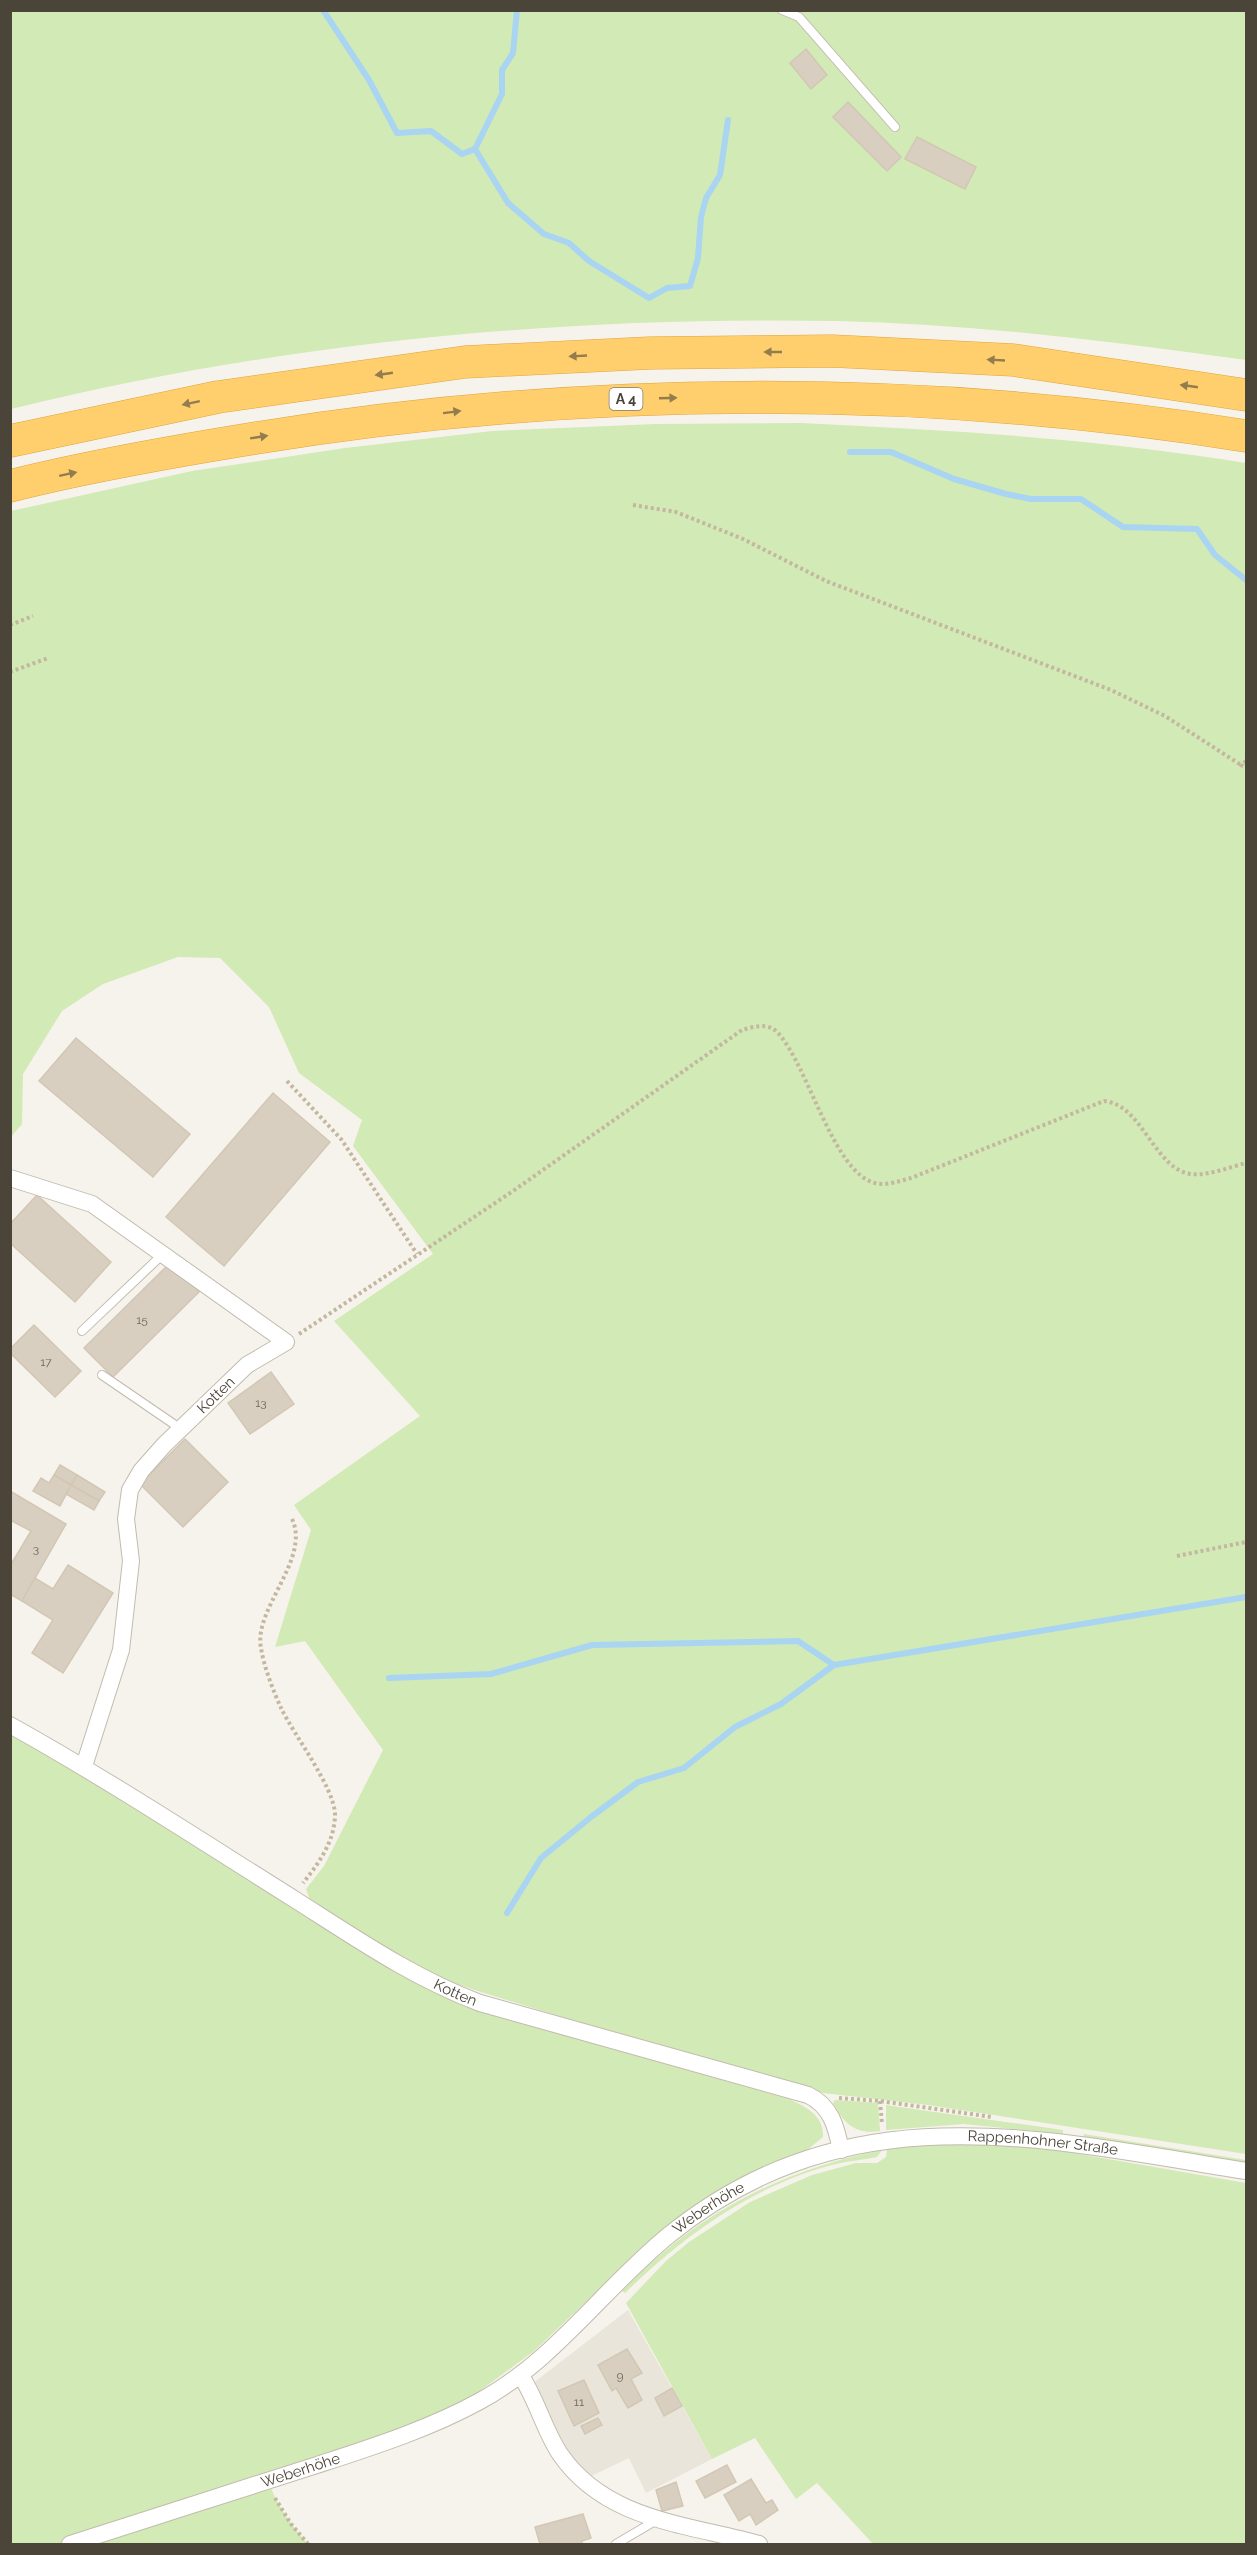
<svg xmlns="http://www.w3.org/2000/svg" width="1257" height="2555" viewBox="0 0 1257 2555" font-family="Raleway,sans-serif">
	<rect width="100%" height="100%" fill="#f6f3ec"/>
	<!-- residential -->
	<polygon fill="#eae5da" points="628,2310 712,2459 646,2493 629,2458 583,2480 528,2387"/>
	<!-- green -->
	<g fill="#d2eab5">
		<path d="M10,11H1246V360C1110,341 973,324 836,321C558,316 280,343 11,409Z"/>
		<path d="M801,423C950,430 1099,439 1246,463V2154L928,2105L823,2093L701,2060L449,1982L393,1954L310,1900L306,1889L324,1866L383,1750L305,1641L275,1647L311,1530L294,1505L420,1416L334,1321L433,1254L353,1146L362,1120L299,1073L269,1007L220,958L178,957L103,984L62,1011L23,1074L22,1124L11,1137V511L192,471L345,448L492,431L655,424Z"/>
		<path d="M10,1735C108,1787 201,1849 295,1909C354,1946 412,1985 478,2010L789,2099C806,2107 824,2115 823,2137L806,2151L742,2178L702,2201L665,2227L534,2351L439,2421L268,2481C277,2505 291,2525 308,2544H11Z"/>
		<path d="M835,2100L878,2103L880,2131C856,2135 844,2124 833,2103Z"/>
		<polygon points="886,2105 1063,2130 1063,2134 964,2124 886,2130"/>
		<polygon points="1084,2134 1246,2160 1246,2164 1083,2138"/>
		<polygon points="937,2143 1017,2146 1068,2152 1246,2183 1246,2544 873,2544 817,2483 796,2499 755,2438 712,2459 626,2303 666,2261 689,2242 750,2202 812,2175 856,2163 877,2163 886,2157 887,2149"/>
		<path d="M882,2150L877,2157C863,2160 847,2161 832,2165C752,2186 683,2236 625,2293L622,2291C696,2214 779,2171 882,2150Z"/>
	</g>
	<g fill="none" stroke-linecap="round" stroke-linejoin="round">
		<!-- stream -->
		<g stroke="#a9d4f2" stroke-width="6">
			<polyline points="323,10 369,80 397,133 431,131 462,154 475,149 508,203 544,234 569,243 589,261 649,298 667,288 690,286 698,258 701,217 706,198 720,175 728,120"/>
			<polyline points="475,149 502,94 502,70 513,53 517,10"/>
			<polyline points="850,452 891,452 954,479 1006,494 1031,499 1081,499 1123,527 1197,529 1215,555 1246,580"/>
			<polyline points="389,1678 491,1674 592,1645 798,1641 834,1665 1246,1597"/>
			<polyline points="507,1913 541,1858 591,1817 638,1782 684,1768 735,1727 781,1704 834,1665"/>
		</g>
	</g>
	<!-- building -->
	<g fill="#d8cfc1" stroke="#d3c7b4" stroke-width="1.5">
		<polygon points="806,49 827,75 811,89 790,63"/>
		<polygon points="848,102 901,157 887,171 833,117"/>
		<polygon points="917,137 976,167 965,189 905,159"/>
		<polygon points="76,1038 190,1134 153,1177 39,1081"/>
		<polygon points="273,1093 330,1142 224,1266 166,1217"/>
		<polygon points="37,1195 111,1262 75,1302 10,1243 10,1224"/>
		<polygon points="170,1263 199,1292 113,1377 84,1348"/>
		<polygon points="34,1325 81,1371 55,1397 10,1353 10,1349"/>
		<polygon points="271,1372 294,1404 250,1434 228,1403"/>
		<polygon points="185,1439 228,1482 183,1527 140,1484"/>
		<polygon points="60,1465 77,1475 71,1485 54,1475"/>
		<polygon points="54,1475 71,1485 60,1506 33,1491 41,1478 49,1483"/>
		<polygon points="77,1475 105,1492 99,1501 71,1485"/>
		<polygon points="71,1485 99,1501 94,1510 66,1494"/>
		<polygon points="10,1491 66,1524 22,1601 10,1594 10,1566 31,1531 10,1520"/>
		<polygon points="68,1565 113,1593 63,1673 32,1653 53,1620 22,1601 35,1578 53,1589"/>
		<polygon points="627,2349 642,2373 631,2379 642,2400 628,2408 616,2388 612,2391 598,2365"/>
		<polygon points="584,2380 599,2413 574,2426 558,2391"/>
		<polygon points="672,2388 682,2406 664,2416 655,2398"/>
		<polygon points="598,2418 602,2425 585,2434 581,2426"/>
		<polygon points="727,2465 736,2482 705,2498 696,2481"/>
		<polygon points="751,2479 766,2503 772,2500 778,2510 756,2525 750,2514 739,2521 724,2495"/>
		<polygon points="676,2482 683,2506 662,2511 656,2490"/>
		<polygon points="583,2514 591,2538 582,2541 582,2544 540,2544 535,2527"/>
	</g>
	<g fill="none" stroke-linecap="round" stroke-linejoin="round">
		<defs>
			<g id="lane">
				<polyline points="782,10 799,17 895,127"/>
				<polyline points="82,1331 163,1254"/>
				<polyline points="102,1375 181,1429"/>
				<polyline points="616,2544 655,2521"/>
			</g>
			<g id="street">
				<polyline points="10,1178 92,1204 286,1342 247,1365 164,1445 141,1471 130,1490 126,1519 131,1561 121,1650 84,1766"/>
				<path id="s1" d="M10,1725C107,1779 200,1840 294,1899C354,1937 413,1978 480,2003L808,2095C831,2106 836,2126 841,2150"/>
				<path d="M521,2376C537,2400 544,2430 560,2454C606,2521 688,2524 759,2544"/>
				<path id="s2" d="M70,2544C152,2517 235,2492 317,2465C372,2447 429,2429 480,2401C554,2361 604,2288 669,2235C849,2090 1040,2138 1246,2171"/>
			</g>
			<g id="highway">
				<polyline points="10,441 218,397 465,362 650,353 832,351 1013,360 1246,395"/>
				<path d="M10,486C89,466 170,452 250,439C579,385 917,383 1246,436"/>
			</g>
		</defs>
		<!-- lane casing -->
		<use href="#lane" stroke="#c2bbae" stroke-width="10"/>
		<!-- street casing -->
		<use href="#street" stroke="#c2bbae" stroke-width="18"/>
		<!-- highway casing -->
		<use href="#highway" stroke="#e0a43c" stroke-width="33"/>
		<!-- path -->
		<g stroke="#c4b79f" stroke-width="4" stroke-dasharray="3 3" stroke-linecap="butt">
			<polyline points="633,505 676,512 743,539 826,581 1111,690 1165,716 1241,765"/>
			<polyline points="10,625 33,616"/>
			<polyline points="10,672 48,658"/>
			<polyline points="1246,761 1241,765 1246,768"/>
			<polyline points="287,1081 341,1139 417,1254"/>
			<path d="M299,1334L513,1191L742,1030C753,1027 767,1022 777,1032C808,1064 833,1173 875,1183C887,1186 899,1181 911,1178L1104,1101C1142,1104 1155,1170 1191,1174C1208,1176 1230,1167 1246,1163"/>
			<path d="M292,1519C311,1559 253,1609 261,1648C264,1667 273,1690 281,1708C294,1735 334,1787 335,1814C335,1841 319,1863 303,1883"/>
			<polyline points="1177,1556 1246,1542"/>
			<polyline points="839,2098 880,2101 992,2117"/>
			<polyline points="880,2101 882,2124"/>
			<polyline points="275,2498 291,2524 308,2544"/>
		</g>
		<!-- lane -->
		<use href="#lane" stroke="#fff" stroke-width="8"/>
		<!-- street -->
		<use href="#street" stroke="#fff" stroke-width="16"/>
		<!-- highway -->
		<use href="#highway" stroke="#ffcf6e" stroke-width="32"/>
	</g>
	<!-- one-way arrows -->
	<defs><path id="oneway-solid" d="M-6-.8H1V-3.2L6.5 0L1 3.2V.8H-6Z" transform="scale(1.5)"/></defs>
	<g fill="#937c4e">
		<use href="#oneway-solid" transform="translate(773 352) rotate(180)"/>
		<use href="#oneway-solid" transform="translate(578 356) rotate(177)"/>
		<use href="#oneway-solid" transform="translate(996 360) rotate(-177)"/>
		<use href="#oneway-solid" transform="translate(384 374) rotate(172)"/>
		<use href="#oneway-solid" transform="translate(1189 386) rotate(-172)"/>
		<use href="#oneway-solid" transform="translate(668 398) rotate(-2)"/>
		<use href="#oneway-solid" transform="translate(191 403) rotate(168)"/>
		<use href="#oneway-solid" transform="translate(452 412) rotate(-7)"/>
		<use href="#oneway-solid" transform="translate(259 437) rotate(-9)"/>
		<use href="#oneway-solid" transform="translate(68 474) rotate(-12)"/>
	</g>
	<g text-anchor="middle" stroke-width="5" stroke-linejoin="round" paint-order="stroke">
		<!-- number labels -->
		<g font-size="12" fill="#6e675b">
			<text x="142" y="1324">15</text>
			<text x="46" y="1366">17</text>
			<text x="261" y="1407">13</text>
			<text x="36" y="1553">3</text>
			<text x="620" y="2380">9</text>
			<text x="579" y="2406">11</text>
		</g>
		<!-- shield labels -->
		<rect fill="#fff" stroke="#817c74" stroke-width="1.5" x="609.5" y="388" width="33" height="22" rx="4.5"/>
		<g font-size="14" font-weight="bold" fill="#4b4439">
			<text x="626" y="404">A 4</text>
		</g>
		<!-- street labels -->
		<g font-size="15" fill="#4b4439" stroke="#fff">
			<text transform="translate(216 1395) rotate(-44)" y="5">Kotten</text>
			<text dy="5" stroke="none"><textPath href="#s1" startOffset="520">Kotten</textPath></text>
			<text dy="5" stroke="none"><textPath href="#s2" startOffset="1084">Rappenhohner Straße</textPath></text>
			<text dy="5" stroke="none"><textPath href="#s2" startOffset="735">Weberhöhe</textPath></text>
			<text dy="5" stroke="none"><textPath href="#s2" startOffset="242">Weberhöhe</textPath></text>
		</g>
	</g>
	<!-- border -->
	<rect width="1257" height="2555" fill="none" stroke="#4b4439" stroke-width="24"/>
</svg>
